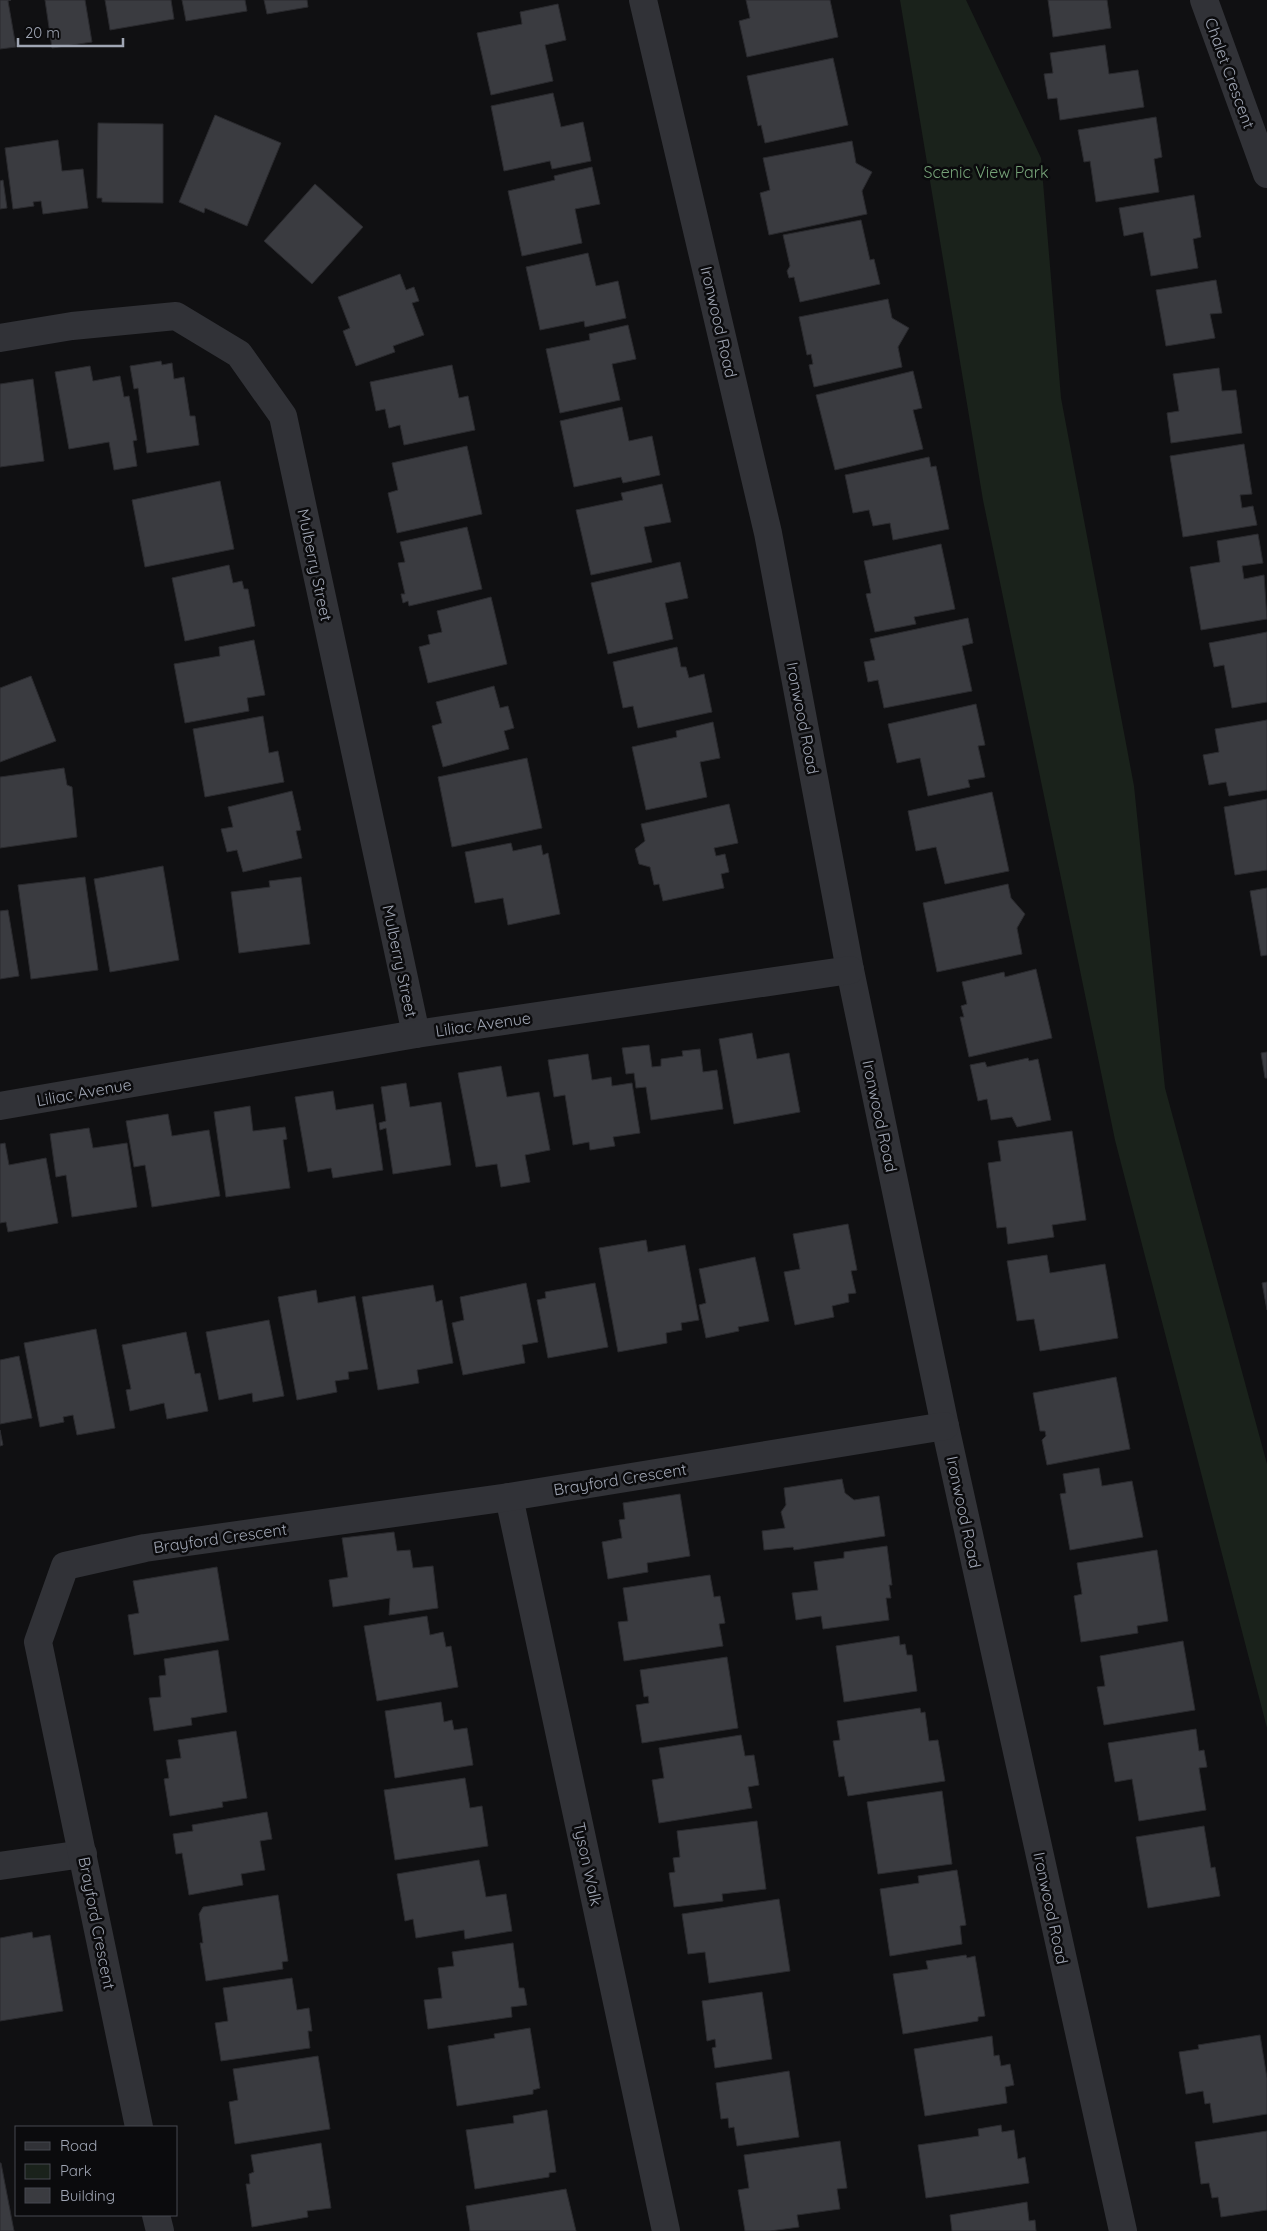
<svg xmlns="http://www.w3.org/2000/svg" width="1267" height="2231" viewBox="0 0 1267 2231" font-family="Quicksand,sans-serif">
	<rect width="100%" height="100%" fill="#101012"/>
	<!-- green -->
	<polygon fill="#1a221b" points="900,0 966,0 1041,158 1061,398 1134,786 1165,1088 1267,1464 1267,1728 1115,1140 983,500"/>
	<!-- building -->
	<g fill="#3a3b40" stroke="#2a2a2e">
		<polygon points="0,0 11,0 8,1 16,47 0,49"/>
		<polygon points="45,0 85,0 92,42 52,48"/>
		<polygon points="105,0 171,0 174,19 110,30"/>
		<polygon points="182,0 245,0 247,11 186,21"/>
		<polygon points="264,0 307,0 308,7 267,14"/>
		<polygon points="746,0 830,0 838,37 747,57 739,21 750,18"/>
		<polygon points="1048,0 1107,0 1111,28 1053,37"/>
		<polygon points="558,4 566,40 545,45 553,81 491,95 477,33 522,24 520,12"/>
		<polygon points="1105,45 1109,74 1138,70 1144,107 1060,120 1057,98 1048,99 1044,74 1053,73 1050,53"/>
		<polygon points="833,58 848,125 765,143 761,125 758,126 747,76"/>
		<polygon points="553,93 561,127 583,122 591,161 552,169 550,161 504,171 491,106"/>
		<polygon points="215,115 281,143 247,226 205,208 204,213 179,202"/>
		<polygon points="1156,117 1162,157 1154,159 1159,192 1096,202 1090,161 1084,162 1078,130"/>
		<polygon points="98,123 163,124 163,203 102,202 102,198 97,198"/>
		<polygon points="58,140 62,171 83,169 88,208 43,214 41,201 33,202 34,206 13,209 5,148"/>
		<polygon points="852,141 856,163 872,172 862,191 867,214 769,235 760,193 770,190 763,158"/>
		<polygon points="592,167 600,204 575,209 582,243 522,256 508,191 555,180 554,176"/>
		<polygon points="3,180 7,208 0,209 0,181"/>
		<polygon points="315,184 363,227 312,284 264,241"/>
		<polygon points="1194,195 1201,237 1193,239 1198,268 1151,276 1143,232 1124,236 1119,208"/>
		<polygon points="861,220 870,260 874,259 880,284 800,302 794,277 789,278 787,271 790,266 783,235"/>
		<polygon points="588,253 596,286 618,281 626,318 585,327 584,321 540,330 526,267"/>
		<polygon points="400,274 406,290 414,287 419,301 412,303 424,335 393,346 395,352 356,366 343,331 350,328 338,297"/>
		<polygon points="1216,280 1222,313 1210,314 1215,338 1166,346 1156,290"/>
		<polygon points="888,299 892,318 909,328 898,347 902,367 814,387 809,365 813,364 811,354 807,355 799,317"/>
		<polygon points="628,325 636,359 612,364 620,400 560,413 546,349 590,340 589,334"/>
		<polygon points="161,361 162,365 172,363 174,379 184,377 190,416 195,416 199,445 147,453 138,388 134,389 130,366"/>
		<polygon points="452,365 459,398 468,396 475,430 404,445 400,425 389,428 385,409 376,411 370,382"/>
		<polygon points="90,366 93,381 120,376 124,397 129,396 137,440 133,441 137,466 114,470 109,442 69,449 55,372"/>
		<polygon points="1219,368 1222,391 1236,390 1242,433 1171,443 1167,413 1179,411 1173,374"/>
		<polygon points="913,371 922,408 913,410 923,449 835,470 816,395"/>
		<polygon points="33,379 44,461 0,467 0,384"/>
		<polygon points="622,407 629,441 652,436 660,475 623,483 621,477 574,487 560,421"/>
		<polygon points="1244,444 1252,494 1240,495 1242,508 1253,506 1257,525 1183,537 1170,456"/>
		<polygon points="467,446 482,514 397,533 388,493 398,490 392,463"/>
		<polygon points="929,457 931,467 936,466 949,529 893,540 890,523 873,526 869,510 853,513 845,475"/>
		<polygon points="220,481 234,549 145,567 132,500"/>
		<polygon points="662,484 671,522 644,527 652,562 591,575 576,510 623,500 621,493"/>
		<polygon points="467,527 482,589 409,606 408,601 403,603 401,594 405,594 398,563 405,562 400,542"/>
		<polygon points="1258,534 1263,563 1242,566 1244,579 1264,575 1267,619 1201,630 1190,567 1220,562 1217,541"/>
		<polygon points="941,544 955,609 914,617 916,624 875,632 866,594 871,593 864,561"/>
		<polygon points="680,562 688,598 665,603 673,639 608,654 591,583"/>
		<polygon points="229,565 233,583 242,581 244,589 248,589 255,626 185,641 172,578"/>
		<polygon points="491,597 507,664 428,683 419,647 430,644 428,635 442,632 437,611"/>
		<polygon points="968,618 973,643 962,646 972,691 884,708 878,680 868,682 864,662 875,660 870,639"/>
		<polygon points="1267,632 1267,702 1232,708 1224,665 1214,667 1209,643"/>
		<polygon points="254,640 265,695 247,698 249,711 185,723 174,664 220,656 219,647"/>
		<polygon points="677,647 681,667 686,667 689,678 704,674 712,712 638,728 633,706 623,708 613,662"/>
		<polygon points="31,676 56,741 0,762 0,688"/>
		<polygon points="494,686 500,708 508,706 514,728 504,731 509,749 443,767 432,726 442,723 436,702"/>
		<polygon points="976,704 985,745 978,746 985,777 968,780 970,787 928,796 920,758 897,763 888,724"/>
		<polygon points="263,716 269,753 278,751 284,782 205,797 193,729"/>
		<polygon points="1267,720 1267,790 1229,796 1226,782 1209,785 1203,755 1219,752 1215,729"/>
		<polygon points="713,722 720,758 700,762 707,797 646,810 632,747 677,737 676,731"/>
		<polygon points="527,758 542,828 452,847 438,777"/>
		<polygon points="64,768 67,785 72,787 77,837 0,848 0,777"/>
		<polygon points="292,791 301,830 296,831 302,858 243,872 237,850 227,852 221,829 233,827 228,807"/>
		<polygon points="992,792 1009,871 945,884 936,847 916,851 908,811"/>
		<polygon points="1267,799 1267,870 1235,875 1224,807"/>
		<polygon points="729,804 738,843 714,848 716,856 725,854 729,872 721,874 724,888 663,901 659,884 654,885 650,867 639,864 635,849 645,841 641,824"/>
		<polygon points="511,843 513,851 541,845 543,855 548,853 560,914 508,925 503,898 475,903 465,852"/>
		<polygon points="163,866 179,960 110,972 94,879"/>
		<polygon points="85,877 98,970 31,979 18,885"/>
		<polygon points="301,877 310,944 239,953 231,892 270,887 269,881"/>
		<polygon points="1008,884 1011,898 1025,914 1017,928 1022,954 937,972 923,903"/>
		<polygon points="1267,888 1267,955 1261,956 1250,891"/>
		<polygon points="8,910 19,976 0,979 0,911"/>
		<polygon points="1036,969 1052,1038 969,1057 960,1017 964,1017 961,1006 967,1004 962,982 1004,972 1005,977"/>
		<polygon points="752,1033 757,1059 789,1053 800,1112 734,1124 719,1039"/>
		<polygon points="649,1045 652,1067 661,1066 661,1059 683,1056 682,1051 700,1049 703,1072 717,1070 723,1109 651,1120 646,1087 636,1088 634,1073 626,1074 622,1048"/>
		<polygon points="1267,1052 1267,1078 1265,1078 1261,1053"/>
		<polygon points="588,1054 592,1080 611,1077 612,1086 632,1083 640,1133 613,1137 615,1146 590,1150 589,1142 573,1145 565,1095 554,1097 548,1060"/>
		<polygon points="1028,1058 1029,1061 1038,1059 1051,1120 1017,1127 1012,1117 991,1120 987,1099 978,1101 970,1065 985,1062 987,1067"/>
		<polygon points="501,1066 507,1097 539,1092 550,1150 525,1155 530,1182 501,1187 497,1164 476,1167 458,1073"/>
		<polygon points="406,1083 410,1107 441,1102 451,1165 393,1174 386,1128 380,1130 379,1123 386,1121 381,1087"/>
		<polygon points="333,1091 336,1110 373,1104 383,1170 333,1178 331,1168 308,1172 295,1097"/>
		<polygon points="250,1106 253,1131 285,1127 287,1139 283,1140 290,1188 226,1197 214,1112"/>
		<polygon points="168,1114 172,1136 209,1130 220,1196 152,1207 145,1165 134,1167 126,1121"/>
		<polygon points="89,1128 93,1148 127,1143 137,1207 72,1217 66,1175 56,1177 50,1134"/>
		<polygon points="1072,1131 1086,1220 1052,1225 1054,1237 1008,1244 1006,1227 997,1228 988,1163 1001,1161 998,1141"/>
		<polygon points="5,1143 9,1165 46,1158 58,1223 8,1232 6,1222 0,1223 0,1144"/>
		<polygon points="848,1224 857,1270 851,1271 856,1293 848,1294 849,1302 832,1306 834,1317 795,1325 784,1272 800,1269 793,1234"/>
		<polygon points="646,1240 648,1252 685,1245 699,1320 681,1323 682,1330 666,1333 667,1343 618,1352 599,1248"/>
		<polygon points="1047,1255 1050,1273 1105,1264 1118,1338 1040,1351 1034,1319 1017,1321 1007,1261"/>
		<polygon points="755,1257 769,1321 738,1327 739,1331 706,1338 699,1305 706,1303 699,1269"/>
		<polygon points="1267,1282 1267,1310 1262,1283"/>
		<polygon points="526,1283 538,1342 522,1345 525,1363 463,1375 452,1323 464,1320 460,1297"/>
		<polygon points="595,1283 608,1347 548,1358 537,1300 546,1298 545,1292"/>
		<polygon points="433,1285 436,1302 442,1300 453,1363 417,1370 419,1383 378,1390 362,1297"/>
		<polygon points="316,1290 318,1303 355,1296 368,1369 348,1372 349,1379 335,1381 337,1392 297,1400 278,1297"/>
		<polygon points="269,1320 284,1396 253,1402 252,1393 219,1400 206,1332"/>
		<polygon points="96,1329 115,1428 77,1435 73,1415 63,1417 64,1422 40,1427 24,1343"/>
		<polygon points="186,1332 195,1374 200,1373 208,1411 167,1419 164,1403 130,1411 126,1390 131,1389 122,1345"/>
		<polygon points="19,1356 32,1418 0,1424 0,1360"/>
		<polygon points="1116,1377 1130,1449 1047,1465 1042,1440 1046,1436 1045,1431 1040,1431 1033,1393"/>
		<polygon points="0,1430 3,1445 0,1446"/>
		<polygon points="1099,1468 1102,1486 1132,1481 1143,1537 1070,1550 1060,1494 1066,1493 1063,1474"/>
		<polygon points="842,1479 845,1493 854,1500 879,1496 885,1536 794,1550 793,1547 764,1550 762,1531 785,1528 781,1512 786,1505 784,1488"/>
		<polygon points="680,1494 690,1556 647,1563 648,1572 608,1579 602,1542 622,1538 619,1520 625,1519 623,1503"/>
		<polygon points="394,1532 397,1551 410,1550 413,1568 433,1566 438,1608 389,1615 390,1598 333,1607 329,1580 348,1577 342,1538"/>
		<polygon points="887,1546 892,1585 889,1585 891,1598 886,1598 889,1620 823,1629 821,1616 796,1620 792,1593 818,1590 814,1562 844,1558 844,1552"/>
		<polygon points="1157,1550 1168,1621 1137,1626 1138,1633 1081,1642 1074,1596 1082,1594 1077,1563"/>
		<polygon points="217,1567 229,1640 134,1655 128,1615 139,1613 133,1581"/>
		<polygon points="710,1575 714,1597 720,1596 725,1623 719,1624 723,1646 624,1661 618,1622 628,1621 623,1588"/>
		<polygon points="427,1616 430,1635 443,1632 446,1647 451,1646 458,1687 377,1701 364,1626"/>
		<polygon points="899,1636 900,1645 905,1644 907,1655 912,1655 917,1691 844,1702 836,1646"/>
		<polygon points="1183,1641 1195,1710 1104,1725 1097,1687 1105,1686 1100,1656"/>
		<polygon points="218,1650 227,1712 191,1718 192,1725 154,1731 149,1698 161,1697 159,1676 166,1675 164,1659"/>
		<polygon points="727,1657 738,1728 642,1743 636,1705 649,1703 648,1696 644,1697 640,1670"/>
		<polygon points="441,1702 444,1722 452,1720 454,1730 467,1728 473,1765 395,1778 385,1711"/>
		<polygon points="920,1708 921,1713 925,1712 929,1741 938,1740 945,1781 848,1796 844,1776 839,1777 833,1741 840,1740 837,1721"/>
		<polygon points="1196,1729 1199,1751 1204,1750 1207,1767 1199,1768 1206,1810 1139,1821 1132,1779 1115,1782 1108,1743"/>
		<polygon points="236,1731 247,1798 222,1802 223,1807 170,1816 164,1779 169,1778 166,1760 181,1758 178,1740"/>
		<polygon points="741,1735 745,1756 754,1755 759,1785 748,1787 752,1808 659,1823 652,1780 664,1778 659,1748"/>
		<polygon points="465,1778 470,1808 482,1806 488,1846 395,1860 384,1790"/>
		<polygon points="942,1791 952,1864 878,1874 867,1802"/>
		<polygon points="267,1812 272,1839 260,1841 265,1870 241,1874 243,1885 189,1895 182,1853 176,1854 173,1834 193,1831 192,1825"/>
		<polygon points="757,1821 766,1889 722,1894 723,1901 674,1907 669,1873 675,1872 673,1858 680,1857 677,1831"/>
		<polygon points="1204,1826 1211,1868 1215,1867 1220,1896 1148,1908 1136,1837"/>
		<polygon points="479,1860 486,1897 506,1894 512,1931 465,1939 464,1930 416,1938 413,1919 405,1921 397,1874"/>
		<polygon points="957,1870 966,1925 960,1926 962,1944 890,1956 880,1889 919,1883 918,1876"/>
		<polygon points="278,1895 288,1961 282,1962 283,1969 206,1981 200,1943 203,1943 199,1914 203,1907"/>
		<polygon points="779,1899 790,1971 709,1983 705,1952 688,1954 682,1914"/>
		<polygon points="32,1932 33,1938 50,1935 63,2011 0,2021 0,1938"/>
		<polygon points="513,1943 519,1988 524,1988 527,2005 511,2007 512,2017 428,2029 424,2000 442,1998 438,1968 454,1966 452,1952"/>
		<polygon points="966,1955 967,1958 975,1956 985,2016 978,2017 978,2021 903,2034 893,1974 928,1969 926,1961"/>
		<polygon points="292,1978 297,2010 309,2008 312,2031 308,2031 310,2048 221,2061 215,2023 228,2021 223,1988"/>
		<polygon points="762,1992 772,2059 715,2068 712,2048 716,2047 715,2039 707,2041 702,2001"/>
		<polygon points="530,2028 540,2088 533,2090 533,2094 457,2106 448,2046 495,2038 494,2034"/>
		<polygon points="1260,2035 1267,2078 1267,2114 1213,2123 1210,2103 1205,2104 1203,2091 1186,2094 1179,2052 1199,2049 1198,2045"/>
		<polygon points="992,2036 994,2056 999,2055 1001,2066 1010,2064 1014,2085 1005,2087 1007,2103 925,2116 914,2049"/>
		<polygon points="318,2056 330,2129 235,2144 229,2102 238,2100 233,2069"/>
		<polygon points="789,2071 799,2137 737,2146 734,2127 729,2128 728,2118 721,2119 716,2083"/>
		<polygon points="547,2110 556,2172 549,2173 549,2177 475,2189 466,2130 514,2123 513,2116"/>
		<polygon points="1001,2125 1002,2132 1014,2130 1018,2159 1025,2157 1029,2183 926,2198 918,2145 979,2136 978,2129"/>
		<polygon points="1267,2131 1267,2210 1221,2217 1218,2197 1212,2198 1209,2183 1201,2184 1195,2142"/>
		<polygon points="840,2141 847,2188 837,2189 840,2209 797,2215 799,2227 770,2231 745,2231 738,2190 749,2188 744,2155"/>
		<polygon points="321,2143 331,2208 307,2211 308,2217 252,2227 246,2184 250,2184 249,2174 254,2172 251,2155"/>
		<polygon points="0,2163 1,2163 14,2231 0,2231"/>
		<polygon points="566,2189 576,2231 470,2231 466,2206"/>
		<polygon points="1027,2202 1029,2221 1035,2220 1036,2231 952,2231 950,2215"/>
	</g>
	<g fill="none" stroke-linecap="round" stroke-linejoin="round">
		<!-- street -->
		<g stroke="#313237" stroke-width="28">
			<polyline points="643,0 768,533 850,970 945,1426 1123,2231"/>
			<polyline points="1204,0 1267,174"/>
			<polyline points="0,338 72,326 176,316 239,354 283,416 416,1034"/>
			<polyline points="0,1106 416,1034 850,970"/>
			<polyline points="509,1497 666,2231"/>
			<polyline points="0,1866 83,1854"/>
			<polyline points="139,2127 38,1642 65,1566 145,1548 509,1497 945,1426"/>
			<polyline points="156,2215 160,2231"/>
		</g>
	</g>
	<g text-anchor="middle" stroke-width="5" stroke-linejoin="round" paint-order="stroke">
		<!-- street labels -->
		<g font-size="16" fill="#a0a6b4" stroke="#0b0b0d">
			<text transform="translate(1230 73) rotate(70)" y="6">Chalet Crescent</text>
			<text transform="translate(719 322) rotate(77)" y="6">Ironwood Road</text>
			<text transform="translate(315 565) rotate(78)" y="6">Mulberry Street</text>
			<text transform="translate(803 718) rotate(79)" y="6">Ironwood Road</text>
			<text transform="translate(400 961) rotate(78)" y="6">Mulberry Street</text>
			<text transform="translate(483 1024) rotate(-8)" y="6">Liliac Avenue</text>
			<text transform="translate(84 1092) rotate(-10)" y="6">Liliac Avenue</text>
			<text transform="translate(880 1116) rotate(78)" y="6">Ironwood Road</text>
			<text transform="translate(620 1479) rotate(-9)" y="6">Brayford Crescent</text>
			<text transform="translate(964 1512) rotate(78)" y="6">Ironwood Road</text>
			<text transform="translate(220 1538) rotate(-8)" y="6">Brayford Crescent</text>
			<text transform="translate(588 1864) rotate(78)" y="6">Tyson Walk</text>
			<text transform="translate(1051 1908) rotate(78)" y="6">Ironwood Road</text>
			<text transform="translate(97 1923) rotate(79)" y="6">Brayford Crescent</text>
		</g>
		<!-- park labels -->
		<g font-size="16" fill="#75a177" stroke="#0b0b0d">
			<text x="986" y="178">Scenic View Park</text>
		</g>
	</g>
	<!-- legend -->
	<rect x="15" y="2126" width="162" height="90" fill="#0b0b0d" stroke="#474950"/>
	<rect x="25" y="2142" width="25" height="8" fill="#313237" stroke="#474950"/>
	<text x="60" y="2151" font-size="15" fill="#a0a6b4">Road</text>
	<rect x="25" y="2164" width="25" height="15" fill="#1a221b" stroke="#474950"/>
	<text x="60" y="2176" font-size="15" fill="#a0a6b4">Park</text>
	<rect x="25" y="2188" width="25" height="15" fill="#3a3b40" stroke="#474950"/>
	<text x="60" y="2201" font-size="15" fill="#a0a6b4">Building</text>
	<!-- scale -->
	<path d="M18 38v8h105v-8" fill="none" stroke="#a0a6b4" stroke-width="2.5"/>
	<text x="25" y="38" font-size="15" fill="#a0a6b4" stroke="#0b0b0d" stroke-width="4" paint-order="stroke">20 m</text>
</svg>
